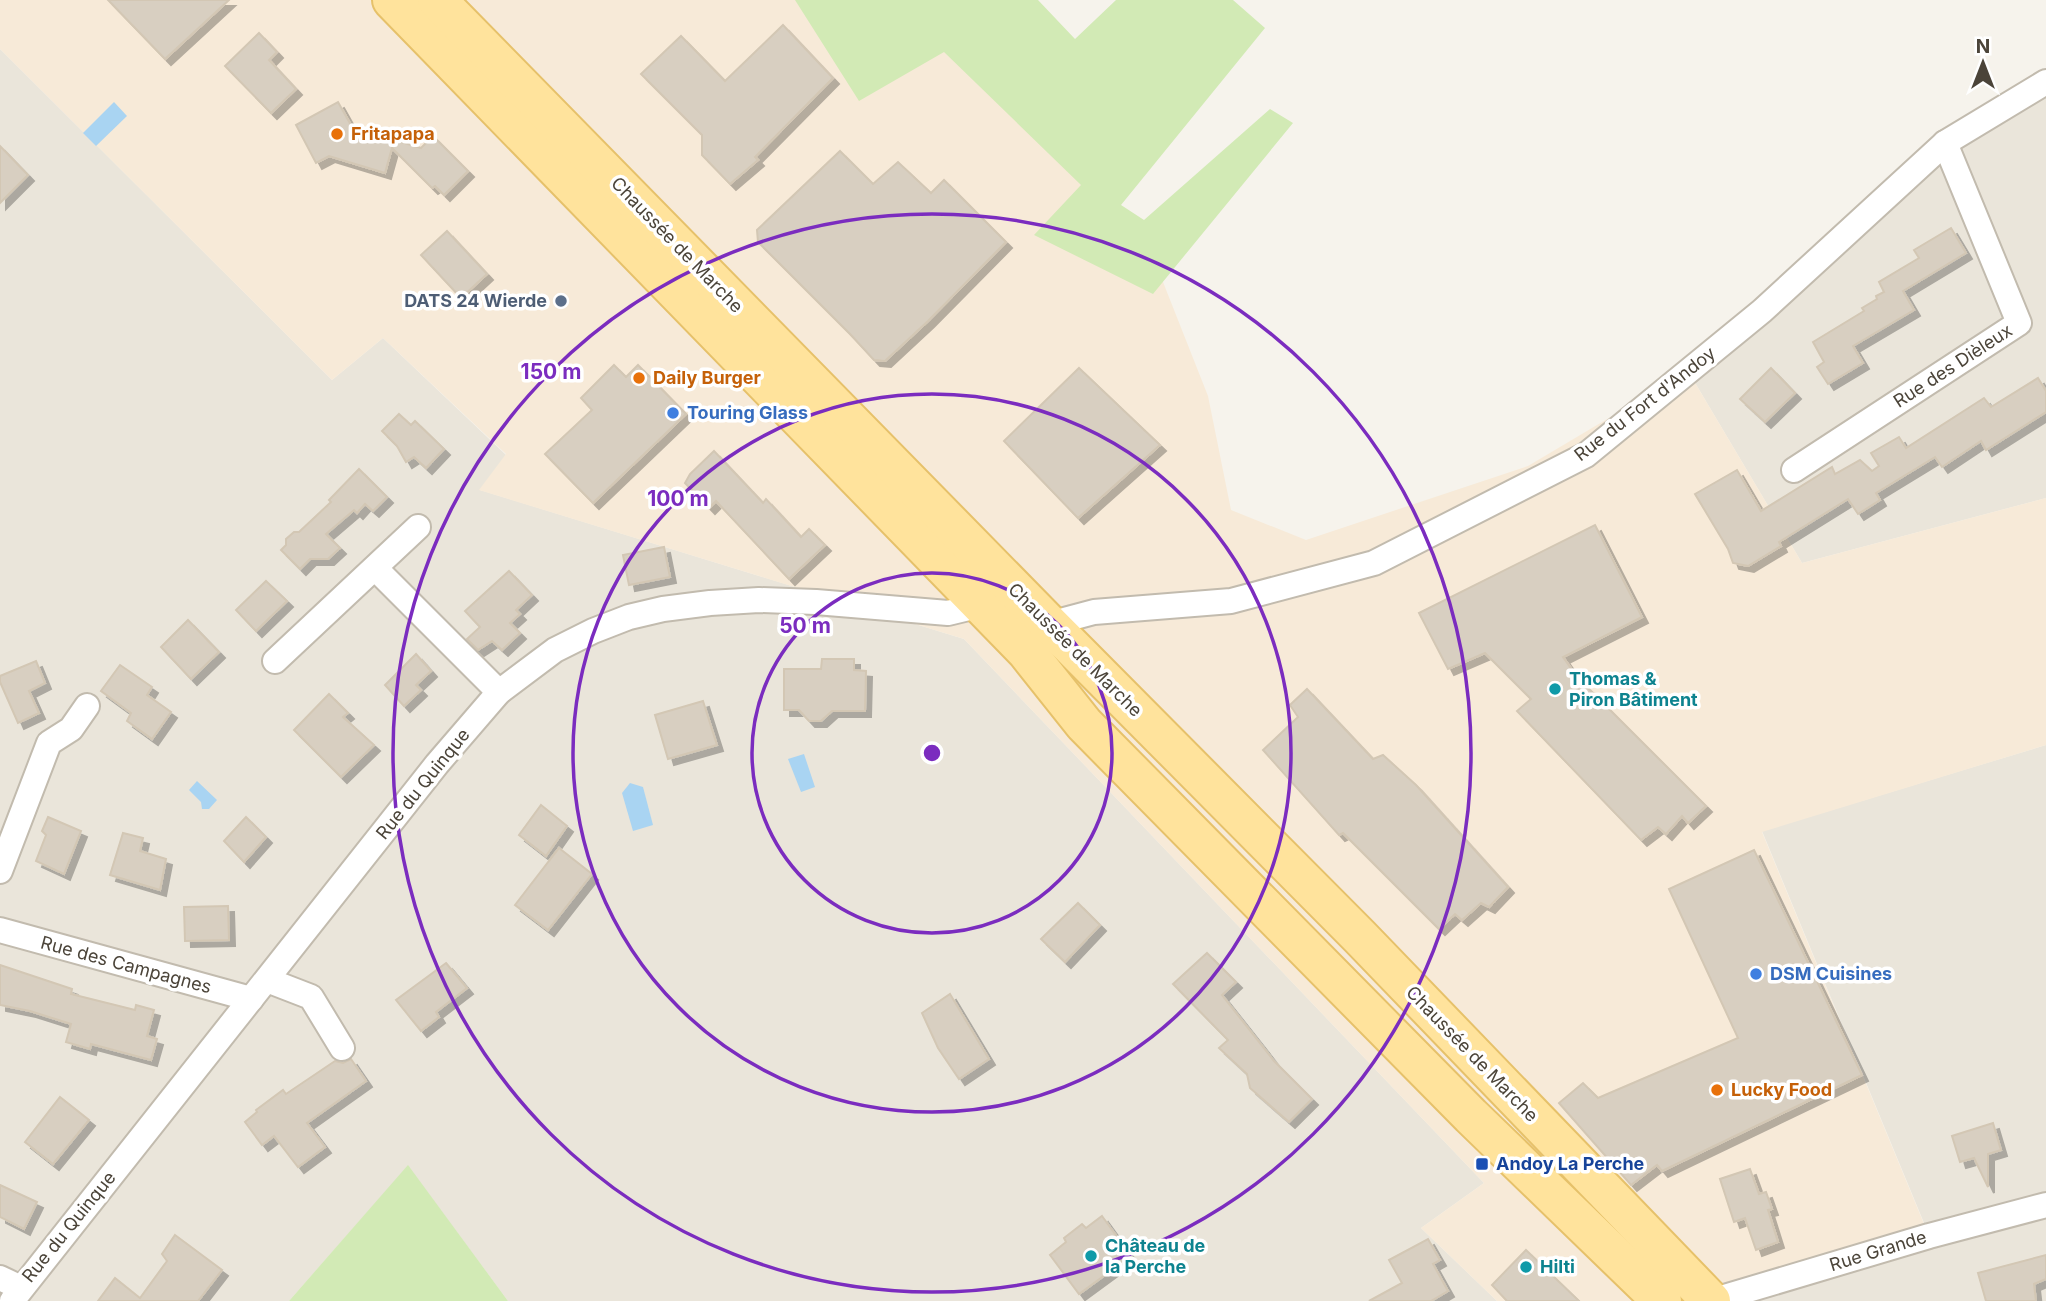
<svg xmlns="http://www.w3.org/2000/svg" width="2046" height="1301" viewBox="0 0 2046 1301" font-family="Inter,sans-serif">
	<defs>
		<filter id="shadow"><feDropShadow dx="6" dy="6" stdDeviation="0" flood-color="#0004"/></filter>
	</defs>
	<rect width="100%" height="100%" fill="#f6f3ec"/>
	<!-- residential -->
	<g fill="#eae5da">
		<polygon points="0,49 332,380 383,338 506,455 480,490 964,639 1484,1183 1421,1228 1497,1301 508,1301 408,1166 289,1301 0,1301"/>
		<polygon points="2046,82 2046,498 1802,563 1688,371 1945,143"/>
		<polygon points="2046,745 2046,1301 1711,1301 1929,1235 1762,831"/>
	</g>
	<!-- commercial -->
	<polygon fill="#f7ead8" points="0,0 937,0 1081,185 1163,282 1208,396 1231,510 1306,540 1528,466 1688,371 1802,563 2046,498 2046,745 1762,832 1929,1236 1711,1301 1497,1301 1421,1228 1484,1183 964,639 479,490 506,454 383,338 332,380 0,49"/>
	<!-- green -->
	<g fill="#d2eab5">
		<polygon points="795,0 1038,0 1075,39 1116,0 1233,0 1265,28 1121,205 1144,220 1270,109 1293,123 1153,294 1034,235 1081,185 944,52 859,101"/>
		<polygon points="408,1165 508,1301 289,1301"/>
	</g>
	<!-- water -->
	<g fill="#a9d4f2">
		<polygon points="114,102 127,116 96,146 83,133"/>
		<polygon points="804,754 815,787 801,792 788,759"/>
		<polygon points="197,781 217,800 209,809 202,809 201,802 189,790"/>
		<polygon points="630,783 643,787 653,825 633,831 622,793"/>
	</g>
	<!-- building -->
	<g fill="#d8cfc1" stroke="#d3c7b4" stroke-width="2" filter="url(#shadow)">
		<polygon points="108,0 229,0 165,59"/>
		<polygon points="783,25 833,78 755,157 758,160 730,184 702,155 702,135 641,74 681,36 725,81"/>
		<polygon points="259,33 277,52 269,60 296,89 271,113 225,66"/>
		<polygon points="338,102 352,127 421,148 433,136 468,171 444,195 435,186 432,188 392,148 385,173 329,156 316,163 296,125"/>
		<polygon points="0,146 28,175 0,203"/>
		<polygon points="840,151 873,184 898,162 931,193 944,180 1006,242 928,321 885,361 874,360 850,334 758,242 757,230"/>
		<polygon points="1951,228 1966,253 1903,291 1914,310 1853,346 1863,363 1828,384 1817,367 1824,362 1813,342 1864,311 1862,308 1877,299 1876,296 1884,292 1879,282 1919,258 1914,250"/>
		<polygon points="447,231 487,274 461,298 421,255"/>
		<polygon points="614,365 626,377 638,365 686,414 593,503 545,454 592,410 581,398"/>
		<polygon points="1079,368 1160,445 1078,518 1004,441"/>
		<polygon points="1771,368 1795,393 1765,422 1740,399"/>
		<polygon points="2038,378 2046,391 2046,412 1986,450 1981,441 1942,467 1935,457 1876,493 1880,500 1858,514 1848,499 1779,542 1781,546 1748,566 1733,563 1728,549 1695,494 1737,470 1761,511 1832,467 1835,474 1860,460 1872,471 1879,466 1871,453 1899,437 1906,448 1984,398 1991,407"/>
		<polygon points="399,414 411,425 415,421 444,449 426,468 414,457 406,462 397,446 382,431"/>
		<polygon points="714,451 763,503 766,499 801,537 809,529 825,545 789,579 716,501 709,508 685,483 690,474"/>
		<polygon points="359,469 387,497 373,511 365,504 357,513 354,510 326,534 340,548 328,559 310,559 300,569 281,550 286,545 286,539 294,532 299,532 331,502 329,500"/>
		<polygon points="1595,525 1642,617 1563,657 1578,678 1706,806 1688,823 1682,816 1666,834 1658,827 1641,840 1517,711 1531,699 1485,653 1448,669 1419,613"/>
		<polygon points="664,547 670,577 629,585 623,555"/>
		<polygon points="509,571 532,595 516,610 520,614 510,623 520,633 502,650 492,641 478,650 467,639 480,627 465,611"/>
		<polygon points="266,581 287,601 256,631 236,610"/>
		<polygon points="188,620 219,652 191,679 161,647"/>
		<polygon points="416,654 431,671 416,685 421,690 404,706 385,685"/>
		<polygon points="822,659 854,659 854,670 866,671 865,711 832,711 821,721 809,721 799,710 784,710 784,669 821,669"/>
		<polygon points="36,661 45,683 29,691 39,713 18,723 0,682 0,676"/>
		<polygon points="120,665 152,687 147,695 171,712 152,739 127,721 131,713 101,691"/>
		<polygon points="1307,689 1373,759 1383,755 1416,785 1508,887 1489,907 1481,903 1462,920 1455,914 1439,929 1343,833 1339,835 1263,750 1298,717 1290,705"/>
		<polygon points="329,694 348,713 343,717 374,745 341,777 294,730"/>
		<polygon points="703,701 717,745 668,759 655,715"/>
		<polygon points="541,805 567,826 546,856 519,835"/>
		<polygon points="48,817 81,831 64,874 36,861 46,835 42,831"/>
		<polygon points="246,817 266,837 244,862 224,841"/>
		<polygon points="123,833 143,838 140,851 166,859 160,890 110,875"/>
		<polygon points="559,848 592,874 548,930 515,905"/>
		<polygon points="1754,850 1862,1075 1662,1171 1657,1165 1631,1185 1559,1103 1583,1083 1598,1098 1738,1038 1669,889"/>
		<polygon points="1078,903 1100,925 1065,962 1041,939"/>
		<polygon points="228,906 229,940 185,941 184,907"/>
		<polygon points="1207,953 1236,982 1222,995 1274,1061 1312,1099 1289,1122 1250,1088 1247,1074 1219,1048 1228,1040 1173,984"/>
		<polygon points="446,963 467,988 436,1012 439,1017 421,1031 396,1000"/>
		<polygon points="0,965 72,989 71,994 135,1010 136,1005 154,1010 147,1036 157,1039 151,1060 91,1044 90,1049 66,1042 71,1024 30,1011 0,1005"/>
		<polygon points="950,994 989,1059 959,1079 938,1048 922,1013"/>
		<polygon points="351,1059 366,1081 307,1123 325,1147 298,1167 274,1136 262,1145 245,1122 257,1112 256,1110 283,1090 286,1094 335,1061 343,1063"/>
		<polygon points="60,1097 89,1120 53,1164 25,1142"/>
		<polygon points="1993,1123 2001,1150 1988,1154 1988,1187 1974,1158 1960,1162 1952,1136"/>
		<polygon points="1750,1169 1759,1194 1766,1192 1772,1209 1768,1210 1778,1242 1756,1250 1745,1218 1734,1222 1720,1179"/>
		<polygon points="0,1185 37,1202 24,1229 0,1217"/>
		<polygon points="1102,1216 1131,1256 1079,1294 1050,1255 1066,1242 1064,1238 1082,1224 1086,1228"/>
		<polygon points="175,1235 222,1270 198,1301 98,1301 115,1278 140,1298 167,1261 162,1254"/>
		<polygon points="1428,1239 1440,1260 1433,1264 1448,1291 1431,1301 1369,1301 1402,1283 1389,1260"/>
		<polygon points="1526,1250 1579,1301 1507,1301 1492,1285"/>
		<polygon points="2046,1255 2046,1279 2034,1284 2036,1301 1986,1301 1978,1273"/>
	</g>
	<g fill="none" stroke-linecap="round" stroke-linejoin="round">
		<defs>
			<g id="minor">
				<polyline points="1794,470 2019,323 1945,143"/>
				<polyline points="376,569 499,692"/>
				<polyline points="1042,631 1049,624 1094,612 1231,601 1374,563 1586,455 1762,311 1945,143 2046,82"/>
				<polyline points="275,661 418,527"/>
				<polyline points="0,871 49,743 71,729 87,706"/>
				<polyline points="0,930 251,999"/>
				<polyline points="267,980 311,997 342,1048"/>
				<polyline points="0,1278 21,1288"/>
				<polyline points="12,1301 437,764 499,692 555,650 593,631 629,617 663,609 710,603 759,600 816,602 948,613 981,605 988,598"/>
				<polyline points="1711,1301 1929,1236 2046,1205"/>
			</g>
			<g id="primary">
				<polyline points="392,0 1026,651 1084,724 1471,1116 1662,1301"/>
				<polyline points="437,0 1049,624 1360,937 1711,1301"/>
			</g>
		</defs>
		<!-- minor casing -->
		<use href="#minor" stroke="#c2bbae" stroke-width="28"/>
		<!-- primary casing -->
		<use href="#primary" stroke="#e6c16a" stroke-width="42"/>
		<!-- minor -->
		<use href="#minor" stroke="#fff" stroke-width="24"/>
		<!-- primary -->
		<use href="#primary" stroke="#ffe39c" stroke-width="38"/>
	</g>
	<!-- distance rings -->
	<g fill="none" stroke="#7b2cbf" stroke-width="3.5">
		<circle cx="932" cy="753" r="180"/>
		<circle cx="932" cy="753" r="359"/>
		<circle cx="932" cy="753" r="539"/>
	</g>
	<!-- markers -->
	<g fill="#e8710a" stroke="#fff" stroke-width="2.5">
		<circle cx="337" cy="134" r="7"/>
		<circle cx="639" cy="378" r="7"/>
		<circle cx="1717" cy="1090" r="7"/>
	</g>
	<circle fill="#5c6f8a" stroke="#fff" stroke-width="2.5" cx="561" cy="301" r="7"/>
	<g fill="#3f7fe0" stroke="#fff" stroke-width="2.5">
		<circle cx="673" cy="413" r="7"/>
		<circle cx="1756" cy="974" r="7"/>
	</g>
	<g fill="#0f9aa8" stroke="#fff" stroke-width="2.5">
		<circle cx="1555" cy="689" r="7"/>
		<circle cx="1091" cy="1256" r="7"/>
		<circle cx="1526" cy="1267" r="7"/>
	</g>
	<rect fill="#1a4fb4" stroke="#fff" stroke-width="2.5" x="1475" y="1157" width="14" height="14" rx="3.5"/>
	<g text-anchor="middle" stroke-width="7" stroke-linejoin="round" paint-order="stroke">
		<!-- food labels -->
		<g font-size="18" font-weight="bold" fill="#c56008" stroke="#fff" text-anchor="start">
			<text x="351" y="140">Fritapapa</text>
			<text x="653" y="384">Daily Burger</text>
			<text x="1731" y="1096">Lucky Food</text>
		</g>
		<!-- street labels -->
		<g font-size="18" fill="#4b4439" stroke="#fff">
			<text transform="translate(677 245) rotate(46)" y="6">Chaussée de Marche</text>
			<text transform="translate(1953 366) rotate(-33)" y="6">Rue des Dièleux</text>
			<text transform="translate(1645 404) rotate(-38)" y="6">Rue du Fort d'Andoy</text>
			<text transform="translate(1075 650) rotate(45)" y="6">Chaussée de Marche</text>
			<text transform="translate(423 784) rotate(-51)" y="6">Rue du Quinque</text>
			<text transform="translate(126 965) rotate(15)" y="6">Rue des Campagnes</text>
			<text transform="translate(1472 1054) rotate(46)" y="6">Chaussée de Marche</text>
			<text transform="translate(69 1227) rotate(-51)" y="6">Rue du Quinque</text>
			<text transform="translate(1878 1251) rotate(-17)" y="6">Rue Grande</text>
		</g>
		<!-- service labels -->
		<g font-size="18" font-weight="bold" fill="#4e5e75" stroke="#fff" text-anchor="end">
			<text x="547" y="307">DATS 24 Wierde</text>
		</g>
		<!-- shop labels -->
		<g font-size="18" font-weight="bold" fill="#366cbe" stroke="#fff" text-anchor="start">
			<text x="687" y="419">Touring Glass</text>
			<text x="1770" y="980">DSM Cuisines</text>
		</g>
		<!-- culture labels -->
		<g font-size="18" font-weight="bold" fill="#0d838f" stroke="#fff" text-anchor="start">
			<text x="1569" y="685">Thomas &amp;<tspan x="1569" dy="21">Piron Bâtiment</tspan></text>
			<text x="1105" y="1252">Château de<tspan x="1105" dy="21">la Perche</tspan></text>
			<text x="1540" y="1273">Hilti</text>
		</g>
		<!-- transit labels -->
		<g font-size="18" font-weight="bold" fill="#164399" stroke="#fff" text-anchor="start">
			<text x="1496" y="1170">Andoy La Perche</text>
		</g>
	</g>
	<circle cx="932" cy="753" r="10" fill="#7b2cbf" stroke="#fff" stroke-width="3.5"/>
	<g font-size="21" text-anchor="middle" font-weight="bold" fill="#7b2cbf" stroke="#fff" stroke-width="7" stroke-linejoin="round" paint-order="stroke">
		<text x="551" y="379">150 m</text>
		<text x="678" y="506">100 m</text>
		<text x="805" y="633">50 m</text>
	</g>
	<!-- north arrow -->
	<g transform="translate(1983 63)" stroke="#ffffff" stroke-width="5" paint-order="stroke">
	<path d="M0-5L12 26L0 18L-12 26Z" fill="#4b4439"/>
	<text y="-10" font-size="19" font-weight="bold" text-anchor="middle" fill="#4b4439">N</text>
	</g>
</svg>
